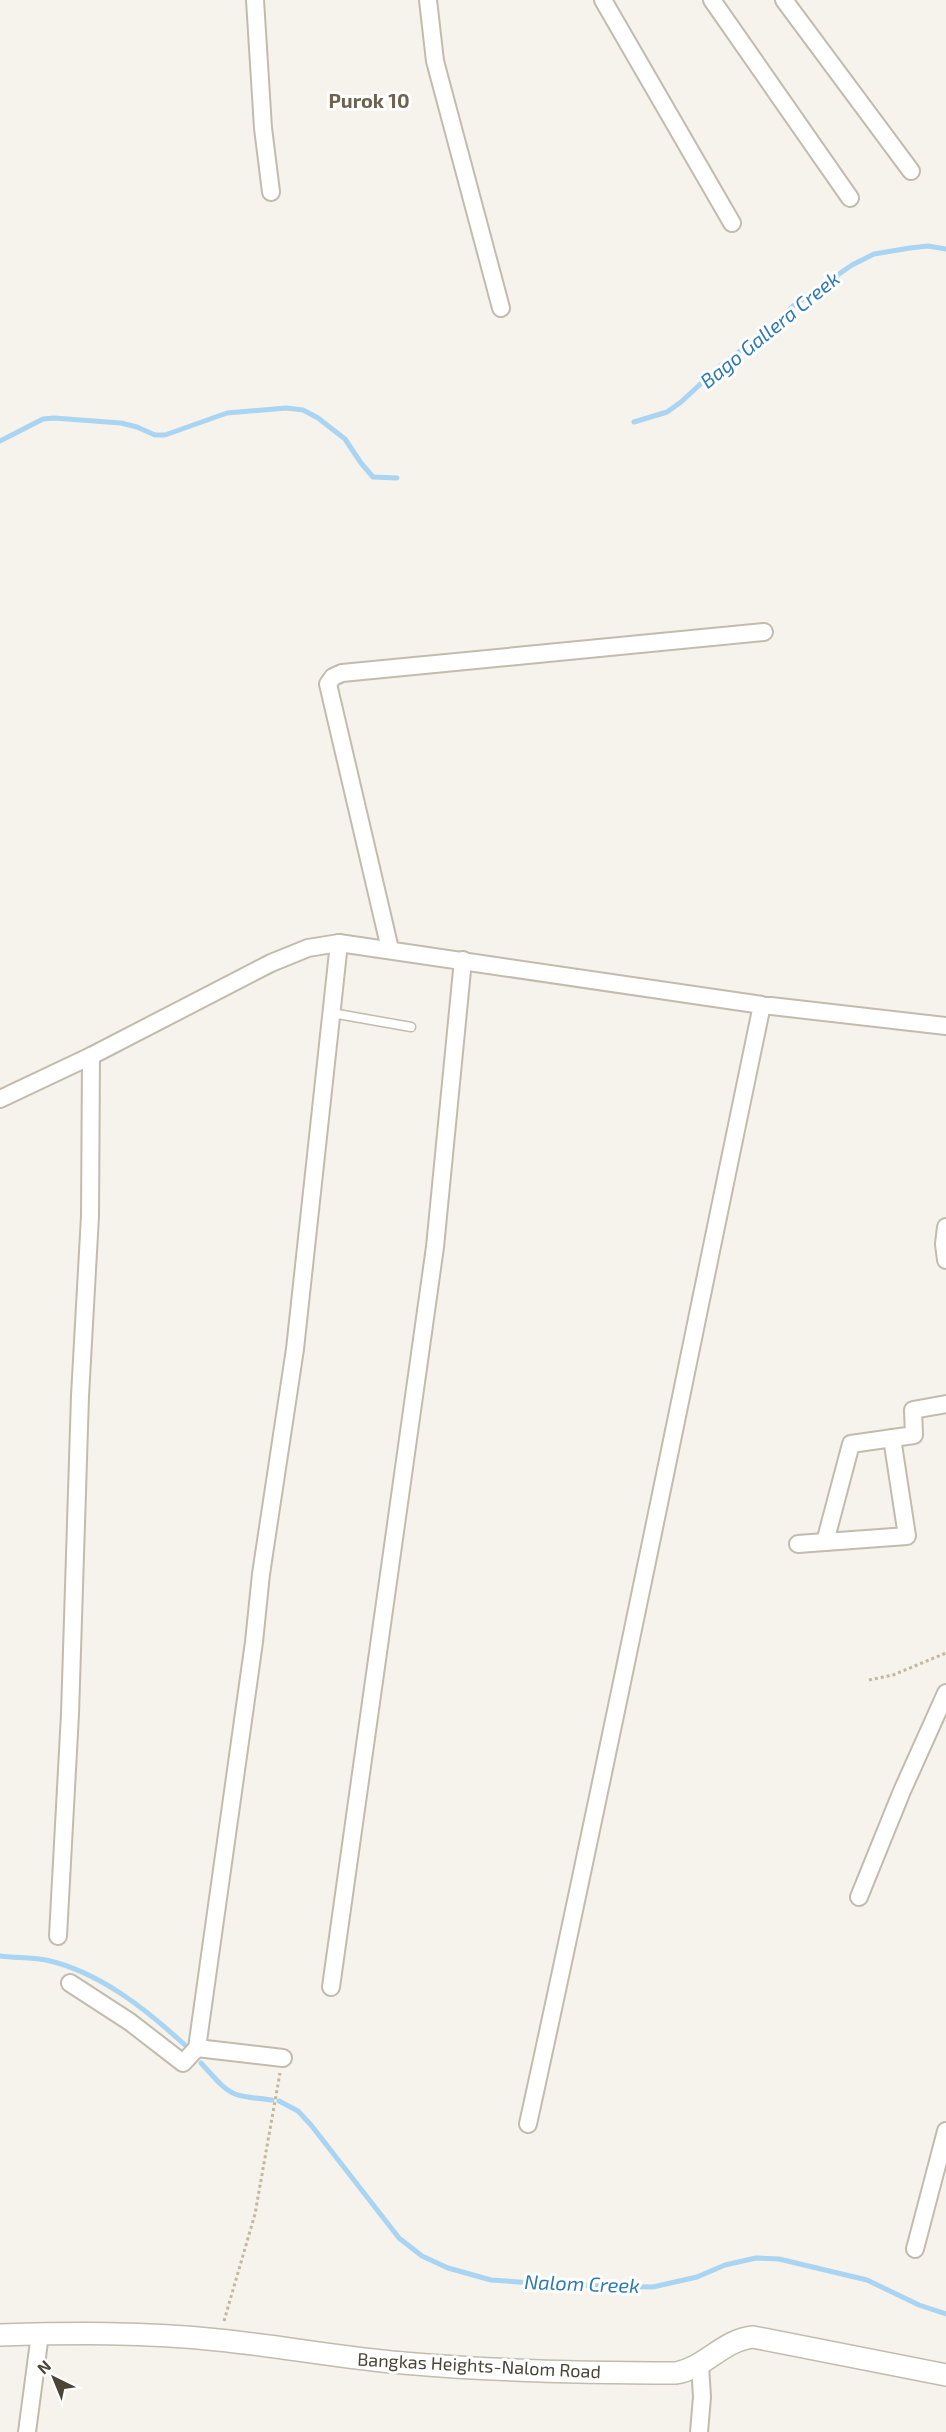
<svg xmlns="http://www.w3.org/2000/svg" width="946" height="2432" viewBox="0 0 946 2432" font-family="'Exo 2',sans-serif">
	<rect width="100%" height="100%" fill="#f6f3ec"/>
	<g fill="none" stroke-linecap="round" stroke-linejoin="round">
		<!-- stream -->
		<g stroke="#a9d4f2" stroke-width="5">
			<polyline points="634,422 667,412 681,402 720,366 777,323 793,306 852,265 874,254 910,248 928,246 946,249"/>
			<polyline points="0,441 43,419 54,418 121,423 137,427 155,435 165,435 227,413 286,408 303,410 318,418 345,439 361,463 373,477 397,478"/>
			<path d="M0,1956C15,1958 31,1957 46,1960C100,1972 147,2010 186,2046"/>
			<path d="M201,2063C231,2096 227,2095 272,2100"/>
			<polyline points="279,2101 298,2111 311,2125 399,2238 422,2256 448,2268 491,2280 562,2285 653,2287 697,2277 725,2265 756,2258 779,2259 867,2280 919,2305 946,2314"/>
		</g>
		<defs>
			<polyline id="service" points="332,1013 411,1027"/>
			<g id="minor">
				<polyline points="255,0 263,128 271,192"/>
				<polyline points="428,0 435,61 501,308"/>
				<polyline points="603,0 732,223"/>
				<polyline points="712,0 850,198"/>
				<polyline points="784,0 911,171"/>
				<polyline points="390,949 328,684 333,677 342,673 764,632"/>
				<polyline points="0,1099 91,1056 271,963 308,948 339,943 762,1005 946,1026"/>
				<polyline points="946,1227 944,1244 946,1260"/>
				<polyline points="825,1542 851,1444 914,1435 913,1410 946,1404"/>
				<polyline points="798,1544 907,1536 892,1438"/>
				<polyline points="859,1897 902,1791 946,1693"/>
				<polyline points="58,1936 70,1714 80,1396 90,1216 91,1056"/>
				<polyline points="70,1983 130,2022 183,2063 197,2048 254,1642 261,1574 295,1349 339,943"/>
				<polyline points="331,1987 435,1247 463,960"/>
				<polyline points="197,2048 283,2058"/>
				<path d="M528,2124C610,1751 684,1378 762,1005"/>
				<polyline points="915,2249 946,2131"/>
				<polyline points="27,2432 40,2334"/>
				<polyline points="699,2432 702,2397 700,2365"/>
			</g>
			<path id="tertiary" d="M0,2335C73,2333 145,2332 218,2340C280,2346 341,2358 403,2363C494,2371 585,2373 676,2373C705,2368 723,2340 753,2337L946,2375"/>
		</defs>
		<!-- service casing -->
		<use href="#service" stroke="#c2bbae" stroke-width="11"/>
		<!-- minor casing -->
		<use href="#minor" stroke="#c2bbae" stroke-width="20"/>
		<!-- tertiary casing -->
		<use href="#tertiary" stroke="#c2bbae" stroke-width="24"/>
		<!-- path -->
		<g stroke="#c4b79f" stroke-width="3" stroke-dasharray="3 3" stroke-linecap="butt">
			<polyline points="869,1680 893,1675 946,1653"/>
			<polyline points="224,2321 255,2214 280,2073"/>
		</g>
		<!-- service -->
		<use href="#service" stroke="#fff" stroke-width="8"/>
		<!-- minor -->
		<use href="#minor" stroke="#fff" stroke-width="16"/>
		<!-- tertiary -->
		<use href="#tertiary" stroke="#fff" stroke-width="21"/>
	</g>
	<g text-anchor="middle" stroke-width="6" stroke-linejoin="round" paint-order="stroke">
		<!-- street labels -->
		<g font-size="18" fill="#4b4439" stroke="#fff">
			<text transform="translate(479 2366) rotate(3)" y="6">Bangkas Heights-Nalom Road</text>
		</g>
		<!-- neighbourhood labels -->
		<g font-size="20" font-weight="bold" fill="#6e6250" stroke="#fff">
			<text x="369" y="108">Purok 10</text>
		</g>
		<!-- water labels -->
		<g font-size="20" font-style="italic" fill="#2e7ab2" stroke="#fff">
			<text transform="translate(770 330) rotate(-39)" y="7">Bago Gallera Creek</text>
			<text transform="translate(582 2284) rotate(2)" y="7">Nalom Creek</text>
		</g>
	</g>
	<!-- north arrow -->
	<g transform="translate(54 2378) rotate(317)" stroke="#ffffff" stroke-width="4.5" paint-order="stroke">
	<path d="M0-4.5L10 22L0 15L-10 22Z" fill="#4b4439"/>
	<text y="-9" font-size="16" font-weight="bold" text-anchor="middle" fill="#4b4439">N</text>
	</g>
</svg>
